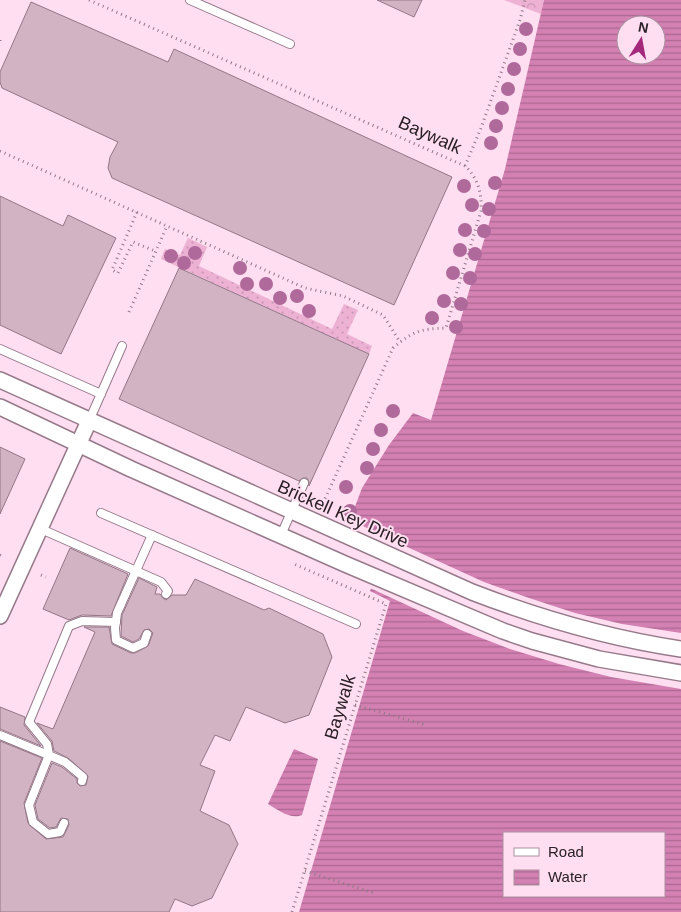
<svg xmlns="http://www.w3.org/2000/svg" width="681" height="912" viewBox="0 0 681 912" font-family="Helvetica,sans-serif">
	<defs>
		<pattern id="grass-dots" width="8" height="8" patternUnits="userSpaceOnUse" patternTransform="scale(1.25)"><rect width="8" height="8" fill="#edb1d4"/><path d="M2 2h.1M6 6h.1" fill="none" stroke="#cb98b6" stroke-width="1.8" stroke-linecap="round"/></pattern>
		<pattern id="forest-crowns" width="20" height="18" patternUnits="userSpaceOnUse" patternTransform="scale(1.25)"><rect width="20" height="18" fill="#edb1d4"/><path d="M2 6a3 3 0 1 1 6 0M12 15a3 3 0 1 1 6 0" fill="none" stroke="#cb98b6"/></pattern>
		<pattern id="water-rules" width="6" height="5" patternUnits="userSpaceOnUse" patternTransform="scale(1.25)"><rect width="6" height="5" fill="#d380b2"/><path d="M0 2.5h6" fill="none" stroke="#ab6891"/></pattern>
	</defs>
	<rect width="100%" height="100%" fill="#fedef0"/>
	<!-- grass -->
	<polygon fill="url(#grass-dots)" points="188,238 207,247 199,266 332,329 344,304 358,310 347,334 372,346 369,354 161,259 165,249 180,255"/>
	<!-- forest -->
	<polygon fill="url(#forest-crowns)" points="504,0 544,0 541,14"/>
	<!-- water -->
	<g fill="url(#water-rules)" fill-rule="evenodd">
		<path d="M544,0H681V912H299L390,601L370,591L393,540L350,520L362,488L389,445L413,413L431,420L505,169ZM626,25H656V55H626ZM505,833H665V896H505Z"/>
		<path d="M294,749L318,759L302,815C291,820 278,810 268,804Z"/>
	</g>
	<!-- pier -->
	<polygon fill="#fedef0" points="392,540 484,582 529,598 575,613 622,624 681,633 681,689 611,677 559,664 510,649 463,631 370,588"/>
	<!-- building -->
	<g fill="#d1b3c3" stroke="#937787">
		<polygon points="377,0 422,0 414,17"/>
		<polygon points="31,2 168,62 174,49 452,177 394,305 112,178 108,168 110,157 118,142 2,88 0,82 0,72"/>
		<polygon points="0,196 63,226 68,215 116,238 61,354 0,325"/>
		<polygon points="179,268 369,354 309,486 309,482 307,478 303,478 299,481 119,399"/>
		<polygon points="0,447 25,459 0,514"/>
		<polygon points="70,548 128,574 111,616 82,615 69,620 43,609"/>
		<polygon points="139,578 157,587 155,594 160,594 163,598 166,600 172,595 186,595 195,579 264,610 269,608 323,634 332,657 309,715 285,723 246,707 230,741 215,735 200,765 215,771 200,811 229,825 238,844 212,898 192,906 175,899 169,912 0,912 0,741 42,758 24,803 28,823 46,839 63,837 69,825 68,819 61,818 56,827 50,828 38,819 35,805 52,763 62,767 77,779 77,783 80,786 86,785 88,776 68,758 54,751 52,741 37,723 53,729 95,632 84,627 109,627 112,644 131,653 135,653 148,646 153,633 149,629 144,630 139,639 133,642 121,636 122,615"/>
		<polygon points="0,707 25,717 24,725 41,746 0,729"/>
	</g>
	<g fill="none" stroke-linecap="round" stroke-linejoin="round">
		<defs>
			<g id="lane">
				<polyline points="190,0 290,44"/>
				<polyline points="0,349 101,394"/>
				<polyline points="89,421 122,346"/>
				<polyline points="101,513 356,624"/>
				<polyline points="41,529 161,582 168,591 166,594"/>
				<polyline points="281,535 304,483"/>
				<polyline points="147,634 144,643 133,648 116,640 115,628 117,613 152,535"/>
				<polyline points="0,735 65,762 83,777 82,781"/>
				<polyline points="64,823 60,832 48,834 33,822 29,805 49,755 47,744 29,722 69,626 82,621 116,622"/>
			</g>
			<g id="street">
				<path d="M0,380L472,592C542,619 607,638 681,649"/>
				<polyline points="0,407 131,469 345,564 503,631 532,641 599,659 681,673"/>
				<polyline points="0,616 89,421"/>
			</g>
		</defs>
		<!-- lane casing -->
		<use href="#lane" stroke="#967a8a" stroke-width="10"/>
		<!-- street casing -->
		<use href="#street" stroke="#967a8a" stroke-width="18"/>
		<!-- path -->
		<g stroke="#907b87" stroke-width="3" stroke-dasharray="1 4" stroke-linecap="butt">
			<path d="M89,0L465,166C478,178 482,193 481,211L446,328C420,329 413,331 393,348L321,508"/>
			<polyline points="0,40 0,43"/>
			<polyline points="0,151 305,288 343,296 383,315 400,342"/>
			<polyline points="465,166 481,128 520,20 525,0"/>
			<polyline points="137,212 112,270 118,273 133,242 155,251"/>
			<polyline points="129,312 167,226"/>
			<polyline points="0,555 2,556"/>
			<polyline points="41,575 46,577"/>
			<polyline points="355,705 426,725"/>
			<polyline points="305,871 374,893"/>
			<polyline points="292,912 386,604 294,564"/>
		</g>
		<!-- lane -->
		<use href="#lane" stroke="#fff" stroke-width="8"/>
		<!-- street -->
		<use href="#street" stroke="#fff" stroke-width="15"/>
	</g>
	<!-- trees -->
	<g fill="#af699a">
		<circle cx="526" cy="29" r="7"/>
		<circle cx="520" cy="49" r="7"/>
		<circle cx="514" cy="69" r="7"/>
		<circle cx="508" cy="89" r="7"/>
		<circle cx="502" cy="108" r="7"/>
		<circle cx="496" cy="126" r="7"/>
		<circle cx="491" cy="143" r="7"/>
		<circle cx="495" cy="183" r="7"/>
		<circle cx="464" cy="186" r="7"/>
		<circle cx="472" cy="205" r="7"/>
		<circle cx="489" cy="209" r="7"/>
		<circle cx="465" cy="230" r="7"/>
		<circle cx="484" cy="231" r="7"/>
		<circle cx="460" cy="250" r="7"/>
		<circle cx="195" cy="253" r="7"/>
		<circle cx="475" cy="254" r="7"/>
		<circle cx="171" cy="256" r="7"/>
		<circle cx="184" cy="263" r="7"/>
		<circle cx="240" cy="268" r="7"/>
		<circle cx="453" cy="273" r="7"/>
		<circle cx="470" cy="278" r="7"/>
		<circle cx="247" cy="284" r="7"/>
		<circle cx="266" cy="284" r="7"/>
		<circle cx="297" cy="296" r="7"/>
		<circle cx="280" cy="298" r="7"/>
		<circle cx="444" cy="301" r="7"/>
		<circle cx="461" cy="304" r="7"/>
		<circle cx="309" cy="311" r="7"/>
		<circle cx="432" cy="318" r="7"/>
		<circle cx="456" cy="327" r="7"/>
		<circle cx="393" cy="411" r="7"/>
		<circle cx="381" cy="430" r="7"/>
		<circle cx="373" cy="449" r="7"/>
		<circle cx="367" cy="468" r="7"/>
		<circle cx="346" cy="487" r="7"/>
		<circle cx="350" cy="511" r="7"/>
	</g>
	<g text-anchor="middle" stroke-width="4" stroke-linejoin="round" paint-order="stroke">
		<!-- street labels -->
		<g font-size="18" fill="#2b2027" stroke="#fedef0">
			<text transform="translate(430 135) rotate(24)" y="6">Baywalk</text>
			<text transform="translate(343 514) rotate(24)" y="6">Brickell Key Drive</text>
			<text transform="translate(340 707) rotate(-73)" y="6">Baywalk</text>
		</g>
	</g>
	<!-- legend -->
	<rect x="503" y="832" width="162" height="65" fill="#fedef0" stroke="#aa92a0"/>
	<rect x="514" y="848" width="25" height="8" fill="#ffffff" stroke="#aa92a0"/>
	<text x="548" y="857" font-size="15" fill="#2b2027">Road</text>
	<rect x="514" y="870" width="25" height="15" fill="url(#water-rules)" stroke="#aa92a0"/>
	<text x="548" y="882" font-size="15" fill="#2b2027">Water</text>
	<!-- north arrow -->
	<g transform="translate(641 40) rotate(11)"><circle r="24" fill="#fedef0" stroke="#aa92a0"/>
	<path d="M0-4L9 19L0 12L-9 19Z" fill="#a3287c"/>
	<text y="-8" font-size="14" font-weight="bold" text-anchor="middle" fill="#2b2027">N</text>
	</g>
</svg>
